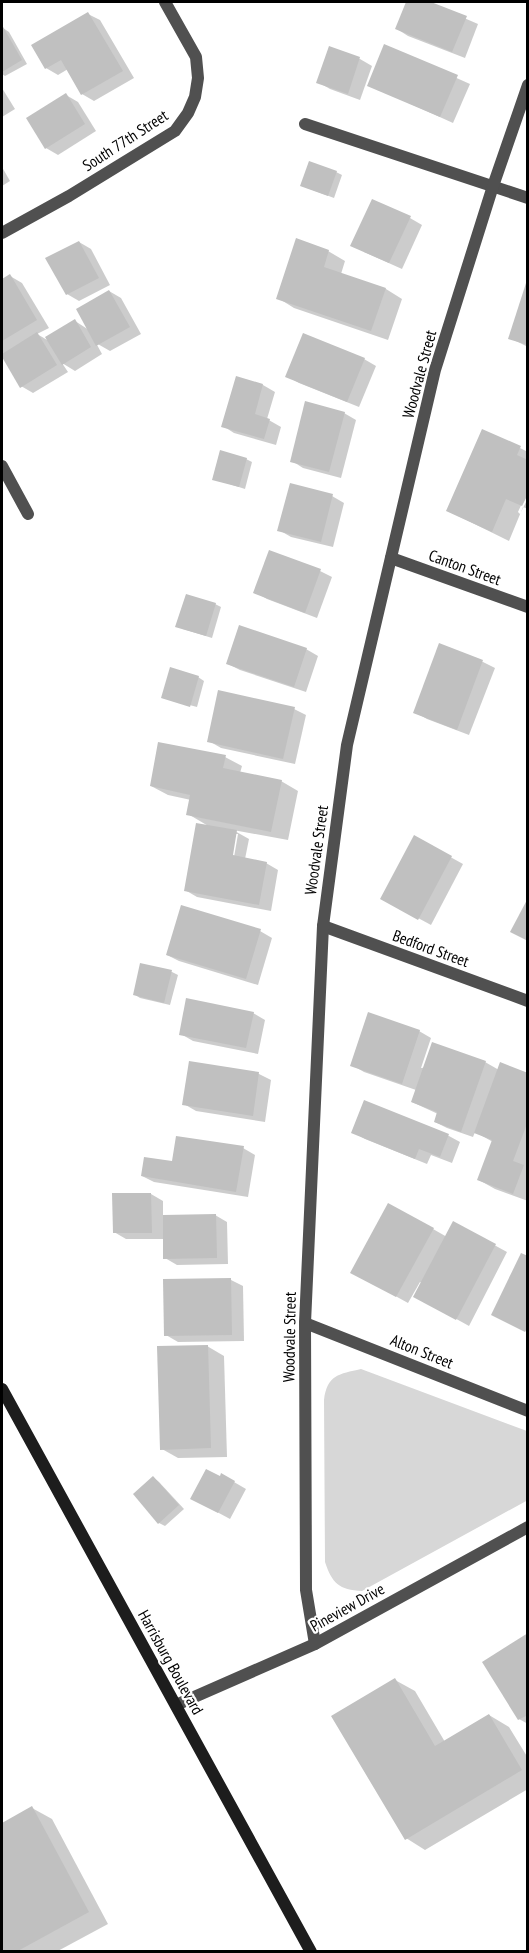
<svg xmlns="http://www.w3.org/2000/svg" width="529" height="1953" viewBox="0 0 529 1953" font-family="'PT Sans Narrow',sans-serif">
	<rect width="100%" height="100%" fill="#fff"/>
	<!-- green -->
	<path fill="#d7d7d7" d="M361,1369L527,1431L528,1500L362,1591C339,1590 332,1583 325,1562L324,1400C327,1375 339,1374 361,1369Z"/>
	<!-- shadow -->
	<g fill="#0003" fill-rule="evenodd">
		<polygon points="407,2 427,2 478,24 465,58 408,36 397,29"/>
		<polygon points="88,14 100,20 134,78 94,101 82,94 68,69 58,75 46,68"/>
		<polygon points="3,28 9,32 27,64 5,76 2,74"/>
		<polygon points="385,46 470,84 453,123 369,85"/>
		<polygon points="329,48 360,59 372,66 360,100 330,89 318,82"/>
		<polygon points="2,88 15,109 2,117"/>
		<polygon points="66,95 78,102 96,131 58,155 46,148"/>
		<polygon points="2,167 10,181 2,186"/>
		<polygon points="336,172 342,175 334,198 302,186"/>
		<polygon points="410,218 422,225 402,269 364,252"/>
		<polygon points="79,242 91,249 110,285 79,301 67,294"/>
		<polygon points="328,251 345,261 341,274 386,289 402,299 388,340 294,308 278,298"/>
		<polygon points="10,276 22,283 49,328 37,334 49,341 75,321 89,330 109,291 121,298 141,334 110,351 96,343 102,354 75,371 62,363 68,372 33,393 21,386 2,355 2,281"/>
		<polygon points="528,283 528,347 510,338"/>
		<polygon points="364,359 376,366 359,407 299,383 287,376"/>
		<polygon points="237,378 263,385 275,392 267,419 281,427 276,445 234,433 223,426"/>
		<polygon points="344,413 356,420 341,478 303,468 292,461"/>
		<polygon points="520,448 528,452 528,490 518,512 520,514 528,498 528,509 523,507 509,541 448,511"/>
		<polygon points="246,459 252,462 245,489 214,479"/>
		<polygon points="332,496 344,503 333,547 291,537 279,530"/>
		<polygon points="320,571 332,577 317,618 267,599 255,592"/>
		<polygon points="215,604 221,607 212,638 183,629"/>
		<polygon points="440,645 483,662 495,668 469,735 427,719 415,712"/>
		<polygon points="306,649 318,656 306,692 240,670 228,664"/>
		<polygon points="198,677 204,681 197,707 163,698"/>
		<polygon points="294,709 306,715 295,764 221,748 209,741"/>
		<path d="M225,757L242,766L240,773L281,781L298,791L288,840L233,830L249,839L245,859L266,863L278,870L271,911L197,897L185,890L210,827L188,814L191,800L168,795L151,786ZM235,834H238L233,863L230,862Z"/>
		<polygon points="414,837 463,864 431,925 394,905"/>
		<polygon points="260,931 272,938 258,985 179,961 167,955"/>
		<polygon points="142,965 172,972 178,975 170,1005 140,998 134,994"/>
		<polygon points="253,1013 265,1020 258,1054 193,1041 181,1034"/>
		<polygon points="419,1031 431,1038 421,1068 485,1062 499,1070 528,1074 528,1201 495,1189 479,1180 493,1142 475,1132 473,1137 447,1128 435,1122 438,1114 412,1102 416,1090 364,1072 352,1065"/>
		<polygon points="190,1063 259,1074 271,1080 265,1122 196,1111 184,1104"/>
		<polygon points="365,1102 449,1136 460,1142 452,1163 431,1155 427,1164 365,1139 353,1132"/>
		<polygon points="243,1148 255,1155 248,1197 154,1182 142,1176 173,1163"/>
		<polygon points="151,1194 163,1201 163,1217 215,1215 227,1222 228,1264 177,1265 165,1258 164,1239 126,1239 114,1232"/>
		<polygon points="454,1223 507,1252 469,1326 415,1296 422,1283 420,1282 408,1303 352,1272 433,1229 447,1237"/>
		<polygon points="231,1280 243,1286 244,1341 178,1342 166,1335"/>
		<polygon points="207,1346 224,1356 227,1457 178,1458 162,1449"/>
		<polygon points="222,1475 246,1489 230,1519 204,1505"/>
		<polygon points="154,1478 159,1482 184,1509 165,1526 159,1523"/>
		<polygon points="528,1635 528,1724 519,1719"/>
		<polygon points="395,1680 415,1691 445,1742 489,1715 509,1727 528,1758 528,1789 425,1850 406,1838"/>
		<polygon points="32,1808 52,1819 108,1924 56,1952 2,1952 2,1825"/>
	</g>
	<!-- building -->
	<g fill="#c0c0c0">
		<polygon points="406,2 431,2 467,16 452,52 395,29"/>
		<polygon points="88,12 123,71 81,95 61,60 45,69 31,45"/>
		<polygon points="2,25 22,60 2,72"/>
		<polygon points="384,44 458,75 440,117 367,86"/>
		<polygon points="329,46 360,57 348,94 316,83"/>
		<polygon points="66,93 85,124 45,149 26,118"/>
		<polygon points="309,161 337,171 328,196 300,186"/>
		<polygon points="372,199 411,216 389,263 350,246"/>
		<polygon points="296,238 329,250 324,267 386,288 371,331 276,299"/>
		<polygon points="79,241 99,278 66,295 45,258"/>
		<polygon points="10,274 37,320 2,341 2,279"/>
		<polygon points="527,280 528,280 528,345 508,339"/>
		<polygon points="109,290 130,327 96,346 76,309"/>
		<polygon points="75,319 91,347 62,365 45,337"/>
		<polygon points="37,332 57,365 20,388 2,357 2,354"/>
		<polygon points="303,333 365,358 347,402 285,377"/>
		<polygon points="236,376 263,384 255,414 270,419 264,439 221,427"/>
		<polygon points="305,401 345,412 329,472 290,462"/>
		<polygon points="482,429 521,446 517,455 528,460 528,494 522,506 506,499 492,532 446,511"/>
		<polygon points="220,450 247,458 239,487 212,480"/>
		<polygon points="290,483 333,494 321,542 277,531"/>
		<polygon points="269,550 321,569 305,613 253,593"/>
		<polygon points="186,594 216,603 206,636 175,627"/>
		<polygon points="239,625 307,648 294,687 226,664"/>
		<polygon points="439,643 483,660 457,730 413,713"/>
		<polygon points="170,667 199,676 190,707 161,698"/>
		<polygon points="218,690 295,707 283,759 207,742"/>
		<polygon points="158,742 226,755 223,768 282,780 271,832 186,815 190,795 150,786"/>
		<polygon points="196,823 237,830 233,855 267,862 259,905 184,891"/>
		<polygon points="414,835 452,856 418,920 380,899"/>
		<polygon points="528,898 528,941 510,932"/>
		<polygon points="181,905 261,929 246,979 166,955"/>
		<polygon points="140,963 172,970 164,1003 133,995"/>
		<polygon points="186,998 254,1012 246,1048 179,1035"/>
		<polygon points="368,1012 420,1030 402,1084 350,1066"/>
		<polygon points="432,1042 486,1061 461,1132 434,1122 437,1112 411,1102"/>
		<polygon points="189,1061 259,1072 253,1116 182,1105"/>
		<polygon points="500,1062 528,1073 528,1121 513,1161 524,1165 513,1194 477,1180 492,1140 474,1133"/>
		<polygon points="364,1100 449,1134 440,1157 419,1149 415,1159 351,1133"/>
		<polygon points="176,1136 244,1146 236,1192 141,1176 144,1157 172,1161"/>
		<polygon points="112,1193 151,1193 152,1233 113,1233"/>
		<polygon points="388,1203 434,1228 396,1297 350,1273"/>
		<polygon points="216,1214 217,1258 163,1259 163,1215"/>
		<polygon points="453,1221 496,1244 456,1320 413,1297"/>
		<polygon points="521,1253 528,1256 528,1327 525,1332 491,1315"/>
		<polygon points="231,1278 232,1335 164,1336 163,1279"/>
		<polygon points="208,1345 211,1448 160,1450 157,1346"/>
		<polygon points="206,1469 220,1476 221,1473 235,1481 218,1513 190,1499"/>
		<polygon points="153,1476 179,1505 158,1524 133,1494"/>
		<polygon points="528,1633 528,1715 518,1720 482,1662"/>
		<polygon points="395,1678 435,1746 489,1714 522,1770 405,1840 331,1716"/>
		<polygon points="32,1806 89,1912 16,1952 2,1952 2,1823"/>
	</g>
	<g fill="none" stroke-linecap="round" stroke-linejoin="round">
		<!-- street -->
		<g stroke="#505050" stroke-width="12">
			<polyline points="305,124 528,198"/>
			<polyline points="2,233 69,196 175,131 188,113 195,97 198,78 196,57 165,2"/>
			<polyline points="2,466 28,514"/>
			<polyline points="391,558 528,607"/>
			<polyline points="323,926 528,1001"/>
			<polyline points="305,1323 528,1411"/>
			<polyline points="315,1644 306,1590 305,1323 323,926 347,745 435,370 493,186 528,85"/>
			<polyline points="176,1705 315,1644 528,1527"/>
		</g>
		<!-- secondary -->
		<polyline stroke="#1d1d1d" stroke-width="12" points="2,1389 311,1952"/>
	</g>
	<g text-anchor="middle" stroke-width="4.5" stroke-linejoin="round" paint-order="stroke">
		<!-- street labels -->
		<g font-size="16" fill="#000" stroke="#fff">
			<text transform="translate(125 140) rotate(-33)" y="6">South 77th Street</text>
			<text transform="translate(419 374) rotate(-75)" y="6">Woodvale Street</text>
			<text transform="translate(465 567) rotate(20)" y="6">Canton Street</text>
			<text transform="translate(316 850) rotate(-82)" y="6">Woodvale Street</text>
			<text transform="translate(431 948) rotate(20)" y="6">Bedford Street</text>
			<text transform="translate(289 1337) rotate(-89)" y="6">Woodvale Street</text>
			<text transform="translate(422 1351) rotate(22)" y="6">Alton Street</text>
			<text transform="translate(347 1607) rotate(-29)" y="6">Pineview Drive</text>
			<text transform="translate(171 1662) rotate(61)" y="6">Harrisburg Boulevard</text>
		</g>
	</g>
	<!-- border -->
	<rect width="529" height="1953" fill="none" stroke="#000000" stroke-width="6"/>
</svg>
